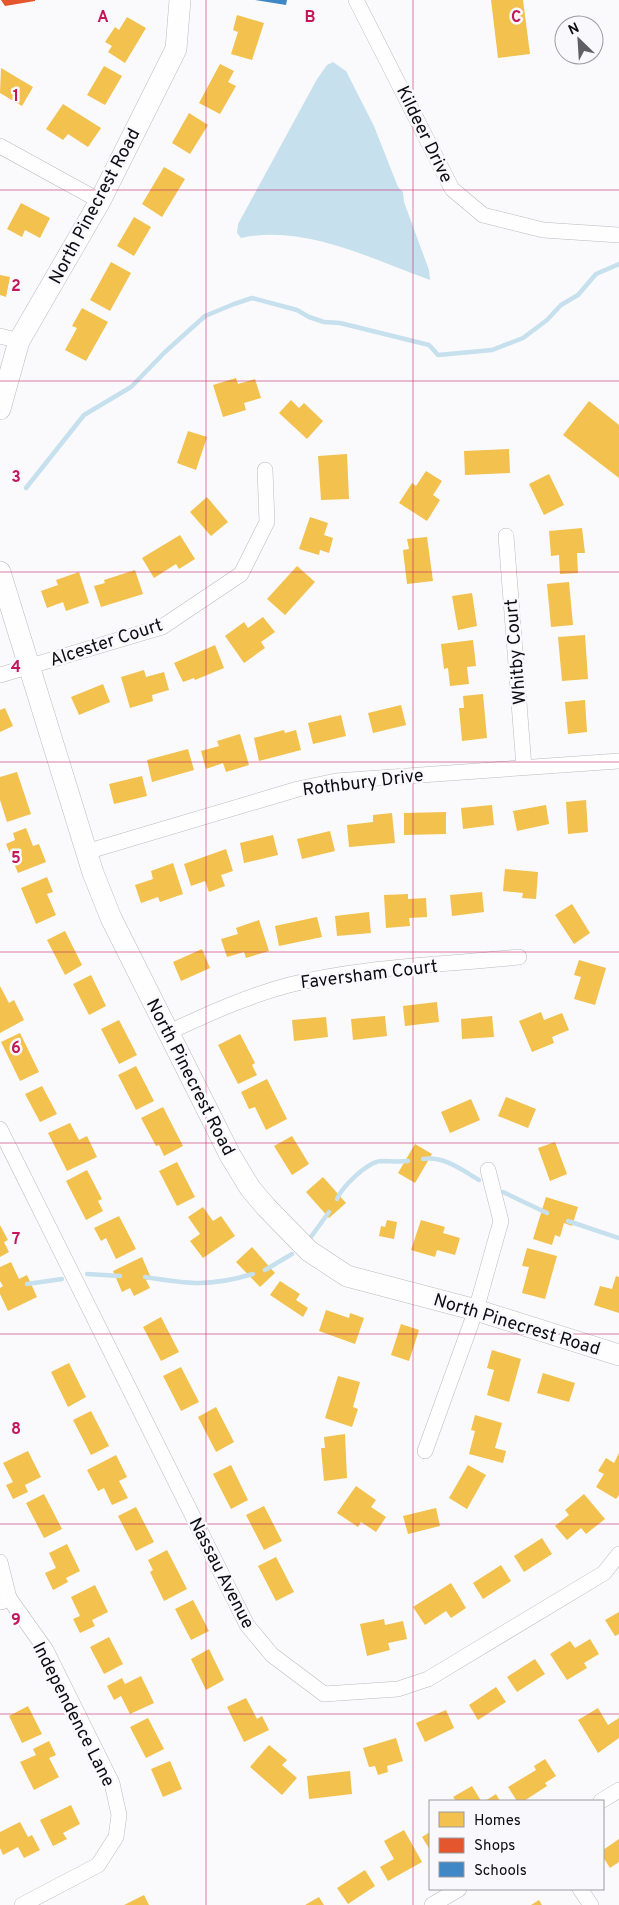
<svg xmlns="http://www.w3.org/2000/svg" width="619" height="1905" viewBox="0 0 619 1905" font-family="Overpass,sans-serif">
	<rect width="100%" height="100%" fill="#fafafc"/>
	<!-- water -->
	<path fill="#c6e0ed" d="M333,62L346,71L374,126L398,187L403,192L404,202L429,270L430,280C371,259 305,224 241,238L237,233L238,224L317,79L327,65Z"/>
	<!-- homes -->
	<g fill="#f2c14e">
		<polygon points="491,0 523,0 530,54 498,58"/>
		<polygon points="237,15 264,23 252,60 231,54 238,32 233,30"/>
		<polygon points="127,17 146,28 125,63 108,52 112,46 105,42 115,27 119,30"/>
		<polygon points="220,64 234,71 228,82 236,86 220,114 199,103"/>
		<polygon points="104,66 122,76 105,105 87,95"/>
		<polygon points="1,68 33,87 22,106 0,93"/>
		<polygon points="63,104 101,128 88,147 68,134 63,140 46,129"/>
		<polygon points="189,113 208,125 190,154 172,143"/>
		<polygon points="164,167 185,179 162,217 142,204"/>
		<polygon points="21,203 50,218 40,238 25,230 22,237 7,229"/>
		<polygon points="134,217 151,227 134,256 117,246"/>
		<polygon points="111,262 131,273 110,311 90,300"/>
		<polygon points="0,275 10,277 6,297 0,295"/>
		<polygon points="82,308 108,322 86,361 65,350 77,328 72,326"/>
		<polygon points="236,378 238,384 255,379 261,398 244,403 246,410 223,417 213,385"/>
		<polygon points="291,400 299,408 304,403 323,421 307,439 279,413"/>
		<polygon points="589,401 619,425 619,478 563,435"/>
		<polygon points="188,431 207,437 196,470 177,463"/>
		<polygon points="509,449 510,473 465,475 464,451"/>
		<polygon points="347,454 349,499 321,500 318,456"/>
		<polygon points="426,471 442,481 433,495 440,500 427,521 399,503 412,483 416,486"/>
		<polygon points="549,474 564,505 544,515 529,484"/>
		<polygon points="207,497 228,522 211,536 190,512"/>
		<polygon points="310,517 328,523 324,535 333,538 329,553 320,550 319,555 299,549"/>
		<polygon points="582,528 585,553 577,553 578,573 560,574 559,555 551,556 549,531"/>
		<polygon points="180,535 195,559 179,569 176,564 154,578 142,558"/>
		<polygon points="427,537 433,581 407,584 403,550 409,549 407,539"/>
		<polygon points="297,566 315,582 285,615 267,599"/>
		<polygon points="135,570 143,594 101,607 94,586 105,583 104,580"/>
		<polygon points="79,572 89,603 66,611 63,602 47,608 41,591 58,585 56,580"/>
		<polygon points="569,582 573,625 551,627 547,584"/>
		<polygon points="472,593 477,626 458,630 452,596"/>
		<polygon points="263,617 275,632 261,642 265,648 244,663 225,636 244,622 248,628"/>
		<polygon points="585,635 588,679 562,681 558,637"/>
		<polygon points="473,640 476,666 467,667 469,684 450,686 448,668 444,669 441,644"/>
		<polygon points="215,645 224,668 195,680 194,678 183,682 174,663"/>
		<polygon points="144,670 146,677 164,672 169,690 152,695 153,701 130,708 121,677"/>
		<polygon points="103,684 110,702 79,715 71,697"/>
		<polygon points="483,694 487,738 462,741 459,708 464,708 463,696"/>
		<polygon points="585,700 587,732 568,734 565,702"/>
		<polygon points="401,705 406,725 373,733 368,713"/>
		<polygon points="5,708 13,726 0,732 0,710"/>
		<polygon points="341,715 346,736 313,744 308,723"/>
		<polygon points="284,730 285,733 296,730 301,750 259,761 254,738"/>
		<polygon points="240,734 249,765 226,772 223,763 206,769 201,751 219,746 217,741"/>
		<polygon points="188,749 194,770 152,782 147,760"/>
		<polygon points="17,772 31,814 7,822 0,800 0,777"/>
		<polygon points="142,776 147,796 114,804 109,784"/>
		<polygon points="586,800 588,832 568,834 566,802"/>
		<polygon points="492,805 494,825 463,829 461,808"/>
		<polygon points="546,805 549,824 517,831 513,811"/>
		<polygon points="446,812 446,834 404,835 404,813"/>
		<polygon points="392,813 395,843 349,847 347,825 373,822 373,815"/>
		<polygon points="26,828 33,846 39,844 46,862 18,873 6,844 15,840 13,833"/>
		<polygon points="330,831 335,851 302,859 297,839"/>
		<polygon points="273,835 278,855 244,863 240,843"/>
		<polygon points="226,849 233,871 221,875 225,886 209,892 205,881 191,886 184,864"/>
		<polygon points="173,863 183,894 160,902 158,897 141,903 135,885 153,879 151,871"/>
		<polygon points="505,869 538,872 536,899 522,898 523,893 503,891"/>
		<polygon points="47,877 53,892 47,894 56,915 36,924 21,888"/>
		<polygon points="482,892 484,912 452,916 450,895"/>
		<polygon points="408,894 408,899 426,898 427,917 409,918 410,926 386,928 384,895"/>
		<polygon points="572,904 590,933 574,944 555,915"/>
		<polygon points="369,912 371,933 337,936 335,916"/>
		<polygon points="317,917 322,937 279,946 275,926"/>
		<polygon points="259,920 269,951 246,958 244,952 227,957 221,939 238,934 236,928"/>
		<polygon points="65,931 82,965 65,975 47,940"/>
		<polygon points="202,949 210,968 181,981 173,962"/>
		<polygon points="579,960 606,968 595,1005 574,999 581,977 574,975"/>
		<polygon points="91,975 106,1006 89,1015 73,984"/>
		<polygon points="0,986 9,1003 14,1000 24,1020 0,1033"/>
		<polygon points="437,1002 439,1022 405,1026 403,1006"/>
		<polygon points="541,1012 544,1020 562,1013 569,1030 552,1037 554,1043 532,1052 519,1021"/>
		<polygon points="385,1016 387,1036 353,1040 351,1019"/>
		<polygon points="492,1016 494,1037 462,1039 461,1019"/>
		<polygon points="326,1017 328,1037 294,1041 292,1020"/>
		<polygon points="119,1020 137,1055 119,1064 101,1029"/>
		<polygon points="20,1033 39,1072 20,1081 1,1042"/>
		<polygon points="240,1034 255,1063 252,1065 257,1075 238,1084 218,1045"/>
		<polygon points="136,1066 154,1101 136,1110 118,1075"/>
		<polygon points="267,1079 287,1119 266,1130 255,1107 249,1109 241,1092"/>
		<polygon points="42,1086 57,1114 40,1122 25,1094"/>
		<polygon points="506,1097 536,1109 528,1128 498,1116"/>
		<polygon points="471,1099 480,1120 450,1133 441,1112"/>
		<polygon points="163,1107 183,1146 164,1156 159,1145 156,1146 141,1118"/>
		<polygon points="70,1123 79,1140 87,1136 97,1157 67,1171 48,1133"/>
		<polygon points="292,1136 309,1164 292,1175 274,1146"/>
		<polygon points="555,1142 567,1174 550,1181 538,1148"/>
		<polygon points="415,1144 432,1154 415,1183 398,1173"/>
		<polygon points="177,1162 195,1197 177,1206 159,1171"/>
		<polygon points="87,1170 102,1199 98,1201 103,1211 86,1220 66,1181"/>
		<polygon points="323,1177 346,1203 329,1218 306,1192"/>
		<polygon points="546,1197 578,1207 572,1226 564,1223 560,1237 555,1235 552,1245 533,1239"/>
		<polygon points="203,1207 213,1221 221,1216 235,1236 203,1258 190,1241 200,1234 188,1217"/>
		<polygon points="119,1216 136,1249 116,1259 106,1238 101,1241 94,1228"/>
		<polygon points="387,1220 397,1222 394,1239 379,1236 381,1226 385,1227"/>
		<polygon points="421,1220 445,1227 443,1233 460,1238 455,1255 437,1250 435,1257 411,1250"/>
		<polygon points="0,1225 8,1240 4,1242 9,1252 0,1257"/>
		<polygon points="252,1247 275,1273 260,1287 236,1262"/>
		<polygon points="527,1248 557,1256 545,1299 522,1293 529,1267 522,1266"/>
		<polygon points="142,1257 151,1278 146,1280 150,1288 134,1296 130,1288 122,1292 113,1271"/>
		<polygon points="11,1262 19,1279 27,1275 37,1297 8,1311 0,1294 0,1288 3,1286 0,1281 0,1267"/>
		<polygon points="616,1276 619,1277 619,1313 594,1305 600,1286 612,1289"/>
		<polygon points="280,1281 300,1294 296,1300 308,1308 303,1317 270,1295"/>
		<polygon points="326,1310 349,1318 350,1313 364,1318 355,1344 319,1331"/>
		<polygon points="161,1317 179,1352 161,1361 143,1327"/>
		<polygon points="401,1324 419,1330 409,1361 391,1355"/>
		<polygon points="492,1350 521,1359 509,1402 487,1395 494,1370 487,1368"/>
		<polygon points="69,1363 86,1397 68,1407 51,1372"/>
		<polygon points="181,1367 199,1402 181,1411 163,1376"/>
		<polygon points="543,1373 575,1383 569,1402 537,1393"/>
		<polygon points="338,1376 360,1382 353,1407 358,1409 352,1427 325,1418"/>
		<polygon points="216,1407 234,1442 216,1452 198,1417"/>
		<polygon points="91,1411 109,1446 91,1455 73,1420"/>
		<polygon points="475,1415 502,1423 495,1448 506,1451 503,1463 469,1454 475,1431 471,1430"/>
		<polygon points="345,1434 347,1478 324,1481 321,1448 325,1448 324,1437"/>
		<polygon points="28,1451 41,1477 25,1485 28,1492 13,1499 6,1485 13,1482 3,1463"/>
		<polygon points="619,1453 619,1495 616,1499 596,1487 604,1474 598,1471 606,1458 614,1463"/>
		<polygon points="116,1455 127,1477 119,1481 128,1498 112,1505 104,1488 98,1491 87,1470"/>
		<polygon points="231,1465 248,1500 231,1509 213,1474"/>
		<polygon points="468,1465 486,1475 467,1509 449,1498"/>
		<polygon points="356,1486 376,1500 371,1507 386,1517 376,1532 361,1522 358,1527 337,1513"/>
		<polygon points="44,1494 62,1529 44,1538 26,1503"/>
		<polygon points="584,1494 605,1519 586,1534 581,1528 567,1540 555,1526 569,1515 565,1510"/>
		<polygon points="264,1506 282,1541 264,1550 246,1515"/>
		<polygon points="136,1507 154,1542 136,1551 118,1516"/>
		<polygon points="436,1508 440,1526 408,1534 403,1516"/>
		<polygon points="542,1538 552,1554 524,1572 514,1556"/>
		<polygon points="67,1544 80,1571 66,1578 68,1582 53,1590 45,1573 56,1568 49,1553"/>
		<polygon points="167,1550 187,1589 164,1601 150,1572 153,1570 148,1560"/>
		<polygon points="276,1557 294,1592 276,1601 258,1566"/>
		<polygon points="501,1565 511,1581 483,1599 473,1583"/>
		<polygon points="451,1583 466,1608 451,1618 446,1611 425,1625 413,1607"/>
		<polygon points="95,1585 108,1612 92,1620 95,1626 80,1633 73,1619 80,1616 71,1597"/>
		<polygon points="193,1600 209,1631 191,1640 175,1609"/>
		<polygon points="619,1612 619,1634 615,1636 605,1620"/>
		<polygon points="384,1619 385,1625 403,1621 407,1639 388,1643 390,1650 367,1656 360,1624"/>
		<polygon points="109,1637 123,1664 104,1674 90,1647"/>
		<polygon points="590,1639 599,1654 584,1663 587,1668 567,1680 550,1654 570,1641 575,1648"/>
		<polygon points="209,1649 224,1680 206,1690 191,1659"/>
		<polygon points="535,1659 545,1674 517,1692 507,1677"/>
		<polygon points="141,1676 154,1703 130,1714 121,1696 114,1700 107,1686 122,1678 125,1684"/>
		<polygon points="496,1687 506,1702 478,1720 469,1705"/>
		<polygon points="246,1698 257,1719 262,1716 269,1730 244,1742 227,1707"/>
		<polygon points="28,1706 42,1734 22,1743 9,1716"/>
		<polygon points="598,1708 608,1725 619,1718 619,1738 598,1753 578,1720"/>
		<polygon points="446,1710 454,1728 425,1742 416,1723"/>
		<polygon points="148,1718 164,1749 146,1758 130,1727"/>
		<polygon points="396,1738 403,1761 387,1766 388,1772 378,1775 375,1766 369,1767 363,1748"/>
		<polygon points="49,1741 56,1755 49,1758 59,1777 34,1790 20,1762 36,1755 33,1749"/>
		<polygon points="269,1745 287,1760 282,1765 297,1778 282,1795 250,1767"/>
		<polygon points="545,1759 556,1776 545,1783 547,1786 524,1801 517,1801 508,1787 536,1770 534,1766"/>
		<polygon points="170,1761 182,1789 163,1797 151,1769"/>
		<polygon points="350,1771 352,1794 309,1799 307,1776"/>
		<polygon points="472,1786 481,1801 456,1801 453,1797"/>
		<polygon points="496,1794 500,1801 485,1801"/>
		<polygon points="71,1805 80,1824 63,1833 67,1839 53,1846 40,1820"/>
		<polygon points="20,1822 28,1837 32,1835 40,1850 24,1858 18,1847 3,1855 0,1848 0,1832"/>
		<polygon points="404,1830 422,1862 388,1881 380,1867 394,1859 384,1841"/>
		<polygon points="430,1832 430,1850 422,1837"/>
		<polygon points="619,1839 619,1862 610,1868 603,1857 603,1850"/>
		<polygon points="365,1870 375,1886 348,1904 337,1888"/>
		<polygon points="144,1895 149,1905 124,1905"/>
		<polygon points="319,1897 324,1905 305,1905"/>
		<polygon points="539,1900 542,1905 531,1905"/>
	</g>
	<!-- shops -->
	<polygon fill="#e4572e" points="1,0 35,0 35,1 5,6"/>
	<!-- schools -->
	<polygon fill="#3f88c5" points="255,0 287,0 286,5"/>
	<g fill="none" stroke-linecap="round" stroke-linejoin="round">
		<!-- stream -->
		<g stroke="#c6e0ed" stroke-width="4.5">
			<polyline points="26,488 84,415 131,387 165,352 205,316 234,304 252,298 297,310 309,317 324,322 340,323 429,345 438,355 492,350 523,338 547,320 561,305 578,295 596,274 619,264"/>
			<path d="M423,1159C445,1156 462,1170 479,1180"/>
			<polyline points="503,1192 547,1213"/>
			<path d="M337,1199C342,1187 367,1162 381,1161C390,1161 399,1162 408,1161"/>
			<polyline points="568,1221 619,1238"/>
			<polyline points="308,1241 329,1212"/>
			<polyline points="265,1270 292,1254"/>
			<polyline points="87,1274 120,1276"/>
			<path d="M145,1277C189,1284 209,1287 253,1274"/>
			<polyline points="27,1284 62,1279"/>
		</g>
		<defs>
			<g id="street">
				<polyline points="356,0 452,189 483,215 543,230 619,235"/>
				<polyline points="0,146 100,201"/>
				<polyline points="0,336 19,341"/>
				<polyline points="506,536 524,767"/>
				<polyline points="0,675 162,627 241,574 267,522 265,470"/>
				<polyline points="86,852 298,789 336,781 619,761"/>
				<path d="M169,1032C208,1014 247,996 289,985C363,966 443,965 519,957"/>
				<polyline points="0,1129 247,1625 272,1655 324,1694 398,1689 428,1679 604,1573 619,1554"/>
				<polyline points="425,1451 476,1310 501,1221 488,1170"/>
				<polyline points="0,1562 9,1598 1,1602"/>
				<polyline points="9,1598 46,1650 112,1783 119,1815 116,1837 98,1865 22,1905"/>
				<polyline points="601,1801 619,1790"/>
				<polyline points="580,1889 591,1905"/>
				<polyline points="432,1905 459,1889"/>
			</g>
			<g id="secondary">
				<polyline points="0,409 19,341 100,201 176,49 180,0"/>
				<polyline points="0,572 93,873 111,918 230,1155 250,1188 266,1207 309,1251 347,1276 476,1310 619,1355"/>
			</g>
		</defs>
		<!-- street casing -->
		<use href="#street" stroke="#bbbbbe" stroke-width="16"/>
		<!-- secondary casing -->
		<use href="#secondary" stroke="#bbbbbe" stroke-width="22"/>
		<!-- street -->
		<use href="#street" stroke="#fefeff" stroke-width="15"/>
		<!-- secondary -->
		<use href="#secondary" stroke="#fefeff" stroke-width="21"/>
	</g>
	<!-- grid -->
	<path fill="none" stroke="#c2185b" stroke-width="1" stroke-opacity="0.55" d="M206,0V1905M413,0V1905M0,190H619M0,381H619M0,572H619M0,762H619M0,952H619M0,1143H619M0,1334H619M0,1524H619M0,1714H619"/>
	<g text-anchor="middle" stroke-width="5" stroke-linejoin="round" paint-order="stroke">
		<!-- street labels -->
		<g font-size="18" fill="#0d0c13" stroke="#f9f9fd">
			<text transform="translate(425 134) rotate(64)" y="6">Kildeer Drive</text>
			<text transform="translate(94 206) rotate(-62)" y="6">North Pinecrest Road</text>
			<text transform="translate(106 642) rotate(-18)" y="6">Alcester Court</text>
			<text transform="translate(515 652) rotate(-95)" y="6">Whitby Court</text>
			<text transform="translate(363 782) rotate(-7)" y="6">Rothbury Drive</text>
			<text transform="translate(369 974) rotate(-7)" y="6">Faversham Court</text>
			<text transform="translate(191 1077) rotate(63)" y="6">North Pinecrest Road</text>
			<text transform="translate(517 1324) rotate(17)" y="6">North Pinecrest Road</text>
			<text transform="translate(222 1573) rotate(63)" y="6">Nassau Avenue</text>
			<text transform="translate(74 1714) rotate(63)" y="6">Independence Lane</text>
		</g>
	</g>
	<g font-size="16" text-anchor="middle" font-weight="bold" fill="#c2185b" stroke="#f9f9fd" stroke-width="5" stroke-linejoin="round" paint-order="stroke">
		<text x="103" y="22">A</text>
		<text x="310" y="22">B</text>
		<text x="516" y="22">C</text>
		<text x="16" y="101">1</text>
		<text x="16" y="291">2</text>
		<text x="16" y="482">3</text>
		<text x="16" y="672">4</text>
		<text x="16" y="863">5</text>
		<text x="16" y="1053">6</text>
		<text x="16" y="1244">7</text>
		<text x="16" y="1434">8</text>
		<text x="16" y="1625">9</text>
	</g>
	<!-- legend -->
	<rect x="429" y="1800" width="175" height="90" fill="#f9f9fd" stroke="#9b9a9f"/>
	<rect x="439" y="1812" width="25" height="15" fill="#f2c14e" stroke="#9b9a9f"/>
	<text x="474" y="1825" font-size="15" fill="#0d0c13">Homes</text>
	<rect x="439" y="1838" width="25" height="15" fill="#e4572e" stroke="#9b9a9f"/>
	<text x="474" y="1850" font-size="15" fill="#0d0c13">Shops</text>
	<rect x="439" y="1862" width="25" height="15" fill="#3f88c5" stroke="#9b9a9f"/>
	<text x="474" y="1875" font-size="15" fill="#0d0c13">Schools</text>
	<!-- north arrow -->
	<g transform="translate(579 40) rotate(335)"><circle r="24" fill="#f9f9fd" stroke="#9b9a9f"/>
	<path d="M0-4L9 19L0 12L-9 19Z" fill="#605f65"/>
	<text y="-8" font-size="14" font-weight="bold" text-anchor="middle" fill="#0d0c13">N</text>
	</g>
</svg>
